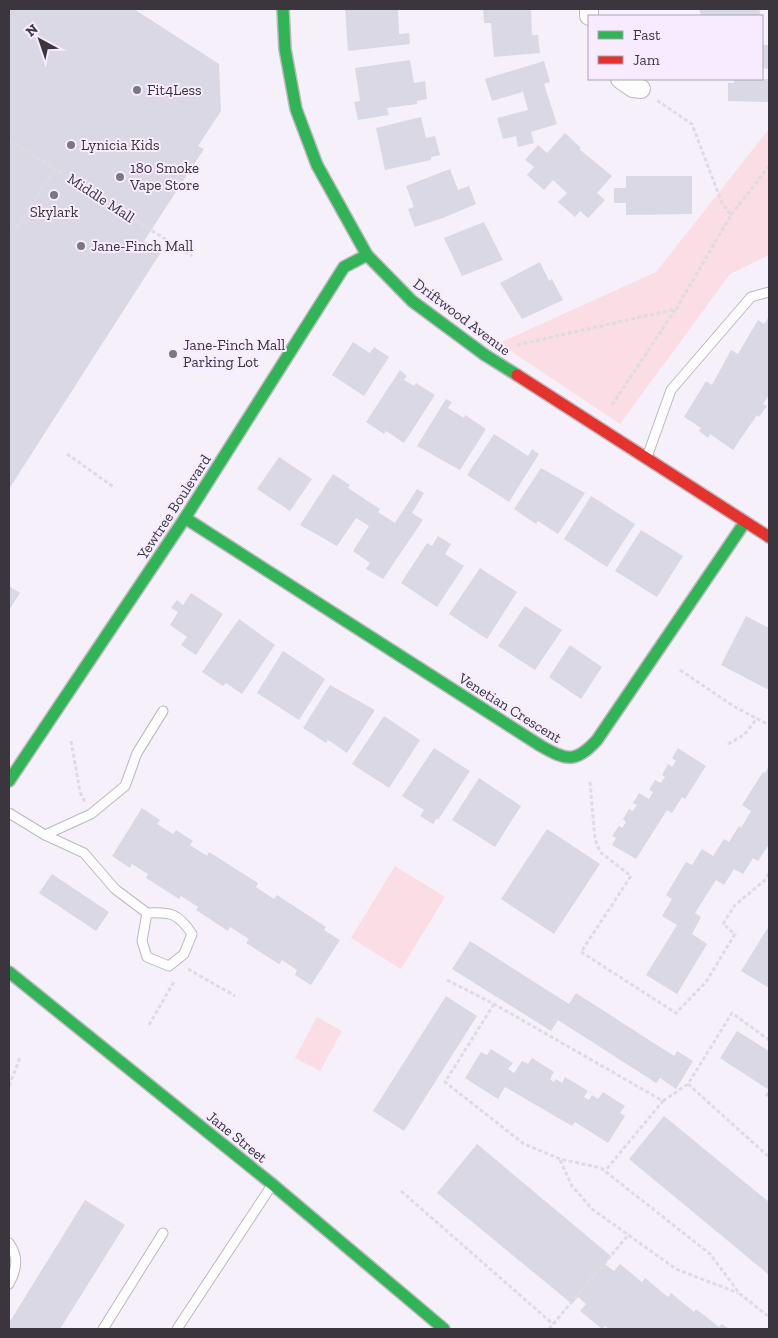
<svg xmlns="http://www.w3.org/2000/svg" width="778" height="1338" viewBox="0 0 778 1338" font-family="'Zilla Slab',serif">
	<rect width="100%" height="100%" fill="#f6f0fa"/>
	<!-- green -->
	<g fill="#fadde5">
		<polygon points="769,129 769,255 730,274 620,424 499,343 656,272"/>
		<polygon points="395,866 445,897 401,969 351,938"/>
		<polygon points="317,1017 342,1031 320,1071 295,1058"/>
	</g>
	<!-- building -->
	<g fill="#dad8e5">
		<polygon points="9,9 134,9 219,64 221,111 198,146 204,149 144,241 161,252 9,489"/>
		<polygon points="345,9 398,9 399,34 409,33 410,44 348,51"/>
		<polygon points="483,9 531,9 532,35 538,35 540,53 494,57 491,23 484,23"/>
		<polygon points="699,9 759,9 761,16 701,16"/>
		<polygon points="762,45 769,45 769,69 762,68"/>
		<polygon points="410,60 414,83 425,81 427,99 417,101 417,104 387,108 389,115 358,120 354,102 360,101 355,68"/>
		<polygon points="544,61 550,82 544,84 557,124 531,132 534,143 518,147 516,136 503,139 497,118 528,110 523,92 492,101 485,79"/>
		<polygon points="734,79 769,79 769,102 728,101 728,83 734,83"/>
		<polygon points="421,117 426,138 435,136 440,155 431,157 431,160 385,170 376,128"/>
		<polygon points="565,133 581,148 579,149 612,176 597,193 605,200 588,218 580,211 575,217 558,202 567,193 553,180 544,190 527,175 534,167 525,160 538,145 547,153"/>
		<polygon points="450,169 458,190 469,186 476,204 443,218 415,227 408,209 414,207 406,186"/>
		<polygon points="626,176 692,176 692,214 626,215 626,203 614,203 614,188 626,188"/>
		<polygon points="484,222 503,260 462,276 444,238"/>
		<polygon points="540,262 549,281 552,279 563,300 522,319 500,283"/>
		<polygon points="769,317 769,395 763,404 767,406 759,417 757,415 733,450 710,434 708,438 699,431 701,428 684,417 706,381 712,385 731,350 738,354 758,320 764,324"/>
		<polygon points="353,342 370,353 374,347 389,357 364,396 332,375"/>
		<polygon points="400,370 407,376 404,380 414,386 416,383 435,395 404,443 386,431 384,434 366,422"/>
		<polygon points="446,399 452,402 448,408 464,418 465,415 486,429 460,470 417,446"/>
		<polygon points="494,434 528,456 532,449 539,454 509,502 467,475"/>
		<polygon points="279,457 312,479 290,511 257,489"/>
		<polygon points="541,468 585,493 558,534 538,521 536,524 514,509"/>
		<polygon points="333,474 350,485 348,488 380,509 378,512 395,523 417,489 424,493 412,513 423,520 383,579 366,569 370,563 353,551 369,526 356,518 337,546 300,525"/>
		<polygon points="591,496 635,524 607,567 564,539"/>
		<polygon points="641,530 683,556 657,597 615,571"/>
		<polygon points="438,536 451,544 445,554 464,566 437,607 401,583 427,543 432,546"/>
		<polygon points="480,568 517,592 487,639 449,614"/>
		<polygon points="9,586 20,593 9,610"/>
		<polygon points="191,593 223,614 196,655 181,645 187,637 170,625 178,612 171,608 177,600 183,605"/>
		<polygon points="525,606 562,630 535,670 498,646"/>
		<polygon points="746,616 769,628 769,690 721,665"/>
		<polygon points="239,619 275,645 242,694 226,683 223,686 202,672"/>
		<polygon points="570,645 602,667 581,699 549,677"/>
		<polygon points="283,651 325,679 299,720 257,693"/>
		<polygon points="330,685 375,710 347,753 328,740 326,743 303,728"/>
		<polygon points="384,716 420,740 389,788 352,764"/>
		<polygon points="434,748 470,771 438,820 437,818 433,824 420,816 424,810 402,796"/>
		<polygon points="678,748 706,766 685,799 682,797 672,813 667,810 636,859 612,845 616,838 612,836 619,826 622,828 626,822 623,819 629,809 633,811 637,805 633,803 639,793 649,799 653,792 649,790 655,780 661,783 665,777 662,775 668,764 672,767 676,761 672,758"/>
		<polygon points="769,766 769,844 758,861 753,858 743,874 734,869 724,885 716,880 695,913 701,917 692,934 707,944 677,994 646,975 677,925 662,916 672,899 666,895 686,862 692,865 702,849 713,856 724,839 729,842 739,826 741,828 751,811 742,805 763,772 765,773"/>
		<polygon points="479,778 521,806 495,847 452,820"/>
		<polygon points="142,808 160,820 157,824 173,834 176,830 193,841 190,845 207,856 209,852 258,883 256,887 274,899 277,895 326,927 324,930 340,940 311,985 295,975 297,970 282,960 279,964 246,943 249,939 230,927 228,931 196,910 198,907 181,896 179,899 146,878 148,874 132,864 130,868 112,856"/>
		<polygon points="547,829 600,864 554,934 501,899"/>
		<polygon points="52,874 109,912 96,931 39,893"/>
		<polygon points="769,926 769,988 741,971"/>
		<polygon points="470,941 569,1004 576,993 674,1056 677,1051 693,1061 676,1089 660,1078 656,1083 558,1020 551,1031 452,969"/>
		<polygon points="446,996 477,1016 404,1131 373,1111"/>
		<polygon points="737,1031 769,1051 769,1098 765,1095 769,1090 720,1058"/>
		<polygon points="491,1049 513,1063 508,1069 514,1073 522,1061 528,1064 532,1058 554,1072 550,1079 554,1082 556,1079 562,1083 565,1077 588,1091 584,1097 589,1100 592,1095 598,1099 603,1092 625,1106 620,1113 625,1116 608,1143 575,1122 572,1126 505,1087 498,1099 465,1078 481,1052 487,1055"/>
		<polygon points="664,1116 769,1202 769,1275 629,1159"/>
		<polygon points="477,1144 611,1256 605,1264 614,1271 620,1264 642,1282 645,1278 668,1297 671,1293 694,1312 696,1309 719,1327 722,1324 729,1329 609,1329 605,1326 602,1329 580,1311 586,1304 578,1297 572,1304 437,1193"/>
		<polygon points="85,1200 125,1225 60,1329 9,1329 9,1323"/>
	</g>
	<g fill="none" stroke-linecap="round" stroke-linejoin="round">
		<defs>
			<g id="lane">
				<polyline points="647,457 671,390 751,297 769,292"/>
				<polyline points="9,813 45,835 91,814 125,786 137,753 163,711"/>
				<path d="M45,835L84,853L115,889L147,913C171,912 178,913 192,934L184,954L169,966L147,957L142,941L147,913"/>
				<path d="M9,1243C19,1257 17,1269 9,1284"/>
				<polyline points="103,1329 163,1233"/>
				<polyline points="177,1329 272,1185"/>
			</g>
			<g id="street">
				<polyline points="589,9 589,16"/>
				<polyline points="620,79 633,88 641,89"/>
			</g>
			<g id="fast">
				<polyline points="283,9 285,49 296,109 317,165 367,255 412,301 485,355 517,375"/>
				<path d="M185,518L541,746C567,761 576,763 597,740L745,522"/>
				<polyline points="9,781 185,518 344,267 367,255"/>
				<polyline points="9,972 272,1184 444,1329"/>
			</g>
			<polyline id="jam" points="517,375 769,537"/>
		</defs>
		<!-- lane casing -->
		<use href="#lane" stroke="#bdb8c0" stroke-width="11"/>
		<!-- street casing -->
		<use href="#street" stroke="#bdb8c0" stroke-width="20"/>
		<!-- fast casing -->
		<use href="#fast" stroke="#bdb8c0" stroke-width="14"/>
		<!-- jam casing -->
		<use href="#jam" stroke="#bdb8c0" stroke-width="14"/>
		<!-- path -->
		<g stroke="#dedce0" stroke-width="3" stroke-dasharray="4 2.5" stroke-linecap="butt">
			<polyline points="9,140 192,256"/>
			<polyline points="731,215 769,166"/>
			<polyline points="9,239 55,169"/>
			<polyline points="517,345 676,309 731,215 722,203 692,124 655,99"/>
			<polyline points="612,405 675,310"/>
			<polyline points="67,454 115,488"/>
			<polyline points="680,670 735,707 769,725"/>
			<polyline points="71,741 80,792 85,802"/>
			<polyline points="728,744 744,735 757,718"/>
			<polyline points="590,782 595,839 600,852 631,876 581,952 676,1013 706,982 735,934 723,924 735,905 764,881 769,873"/>
			<polyline points="188,969 235,996"/>
			<polyline points="447,980 494,1004 663,1101 605,1171"/>
			<polyline points="494,1004 445,1082 524,1144 560,1159 601,1168 710,1254 740,1294 769,1317"/>
			<polyline points="149,1025 175,980"/>
			<polyline points="688,1084 769,1157"/>
			<polyline points="9,1086 20,1058"/>
			<polyline points="663,1101 688,1084 732,1013 769,1040"/>
			<polyline points="560,1160 572,1186 592,1209 676,1269 738,1293"/>
			<polyline points="401,1191 553,1324"/>
			<polyline points="549,1329 629,1234"/>
		</g>
		<!-- lane -->
		<use href="#lane" stroke="#fefdfe" stroke-width="9"/>
		<!-- street -->
		<use href="#street" stroke="#fefdfe" stroke-width="18"/>
		<!-- fast -->
		<use href="#fast" stroke="#30b455" stroke-width="11"/>
		<!-- jam -->
		<use href="#jam" stroke="#e5322d" stroke-width="11"/>
	</g>
	<!-- markers -->
	<g fill="#7c7780" stroke="#f7ebff" stroke-width="2">
		<circle cx="137" cy="90" r="5"/>
		<circle cx="71" cy="145" r="5"/>
		<circle cx="120" cy="177" r="5"/>
		<circle cx="54" cy="195" r="5"/>
		<circle cx="81" cy="246" r="5"/>
		<circle cx="173" cy="354" r="5"/>
	</g>
	<g text-anchor="middle" stroke-width="4" stroke-linejoin="round" paint-order="stroke">
		<!-- poi labels -->
		<g font-size="15" fill="#3b363e" stroke="#f7ebff" text-anchor="start">
			<text x="147" y="95">Fit4Less</text>
			<text x="81" y="150">Lynicia Kids</text>
			<text x="130" y="173">180 Smoke<tspan x="130" dy="17">Vape Store</tspan></text>
			<text x="54" y="217" text-anchor="middle">Skylark</text>
			<text x="91" y="251">Jane-Finch Mall</text>
			<text x="183" y="350">Jane-Finch Mall<tspan x="183" dy="17">Parking Lot</tspan></text>
		</g>
		<!-- street labels -->
		<g font-size="15" fill="#3b363e" stroke="#f7ebff">
			<text transform="translate(101 198) rotate(33)" y="5">Middle Mall</text>
			<text transform="translate(462 317) rotate(37)" y="5">Driftwood Avenue</text>
			<text transform="translate(174 507) rotate(-57)" y="5">Yewtree Boulevard</text>
			<text transform="translate(510 708) rotate(32)" y="5">Venetian Crescent</text>
			<text transform="translate(237 1137) rotate(39)" y="5">Jane Street</text>
		</g>
	</g>
	<!-- border -->
	<rect width="778" height="1338" fill="none" stroke="#3b363e" stroke-width="20"/>
	<!-- legend -->
	<rect x="588" y="15" width="175" height="65" fill="#f7ebff" stroke="#aca3b2"/>
	<rect x="598" y="31" width="25" height="8" fill="#30b455" stroke="#aca3b2"/>
	<text x="633" y="40" font-size="15" fill="#3b363e">Fast</text>
	<rect x="598" y="56" width="25" height="8" fill="#e5322d" stroke="#aca3b2"/>
	<text x="633" y="65" font-size="15" fill="#3b363e">Jam</text>
	<!-- north arrow -->
	<g transform="translate(40 40) rotate(320)" stroke="#f7ebff" stroke-width="4" paint-order="stroke">
	<path d="M0-4L9 19L0 12L-9 19Z" fill="#3b363e"/>
	<text y="-8" font-size="14" font-weight="bold" text-anchor="middle" fill="#3b363e">N</text>
	</g>
</svg>
